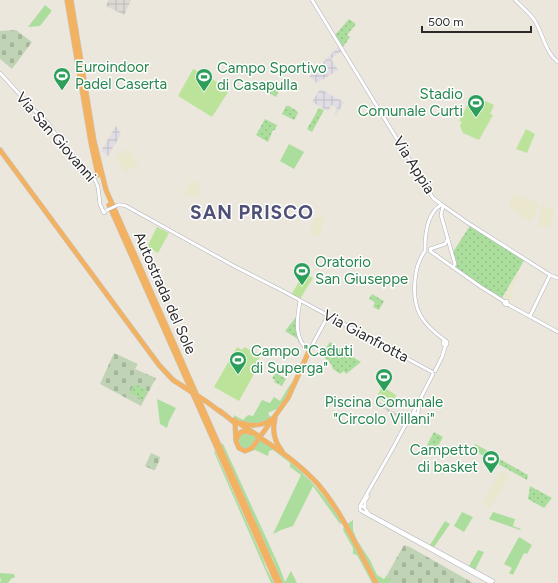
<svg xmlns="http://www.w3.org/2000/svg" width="558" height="583" viewBox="0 0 558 583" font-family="Figtree,sans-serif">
	<defs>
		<pattern id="industrial-grid" width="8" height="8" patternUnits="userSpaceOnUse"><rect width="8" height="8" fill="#e0dde4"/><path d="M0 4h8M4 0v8" fill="none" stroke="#c0bec4"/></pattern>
		<pattern id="cemetery-stones" width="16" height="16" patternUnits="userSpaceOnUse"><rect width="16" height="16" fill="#c0d4b5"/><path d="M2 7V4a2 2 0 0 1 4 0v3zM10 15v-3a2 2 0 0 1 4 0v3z" fill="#a5b69c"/></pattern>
		<pattern id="park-dots" width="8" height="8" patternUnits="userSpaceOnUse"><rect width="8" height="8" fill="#abde9d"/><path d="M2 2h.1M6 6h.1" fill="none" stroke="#93bf87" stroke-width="1.8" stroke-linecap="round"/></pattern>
		<pattern id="plaza-grid" width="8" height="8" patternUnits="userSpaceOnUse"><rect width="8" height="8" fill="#dcd9d4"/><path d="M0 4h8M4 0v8" fill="none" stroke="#bdbab6"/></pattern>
	</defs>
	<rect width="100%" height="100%" fill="#ebe7dd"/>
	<!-- industrial -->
	<g fill="url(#industrial-grid)">
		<polygon points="338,47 341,51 331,59 338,70 317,83 309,77"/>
		<polygon points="320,89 344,102 336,115 334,114 337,108 332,105 328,111 312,102"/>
		<polygon points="116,126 121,134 108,156 101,151"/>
	</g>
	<!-- education -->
	<g fill="#ebe6ce">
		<polygon points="129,148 139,164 125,173 115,156"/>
		<polygon points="191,180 201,186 199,191 201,192 197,198 182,193 184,192"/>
		<polygon points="515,193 539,204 531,222 508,206"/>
		<polygon points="542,205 555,210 551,228 538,225"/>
		<polygon points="324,217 326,217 318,237 309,234 314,218"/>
		<polygon points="517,274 519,276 511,291 514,295 511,303 503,298"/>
		<polygon points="501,471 510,475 490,508 484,504 483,502"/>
	</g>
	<!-- grass -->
	<g fill="#abde9d">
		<polygon points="45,5 51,10 51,12 40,26 28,27"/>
		<polygon points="289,144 304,152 294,169 280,161"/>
		<path d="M291,383L293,384L291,390L279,408L268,413L270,417L274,415C261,426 248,425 234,418V415L243,420L248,415L253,416L262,400L270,403L274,397L280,401Z"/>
		<polygon points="157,399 176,408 169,421 167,428 160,424"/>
		<polygon points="244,432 251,434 258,439 248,449 240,448 237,438"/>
		<path d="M260,440C295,463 321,487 342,523L340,524L313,486L293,526L281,530L273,534L301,475L290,467V463L273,450L269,451L268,456L255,450L248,452Z"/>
		<polygon points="220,443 223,444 225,448 279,566 285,582 291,571 297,583 282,583 276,568 272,557 269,554"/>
		<polygon points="475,444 490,452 487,458 472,449"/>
		<polygon points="215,451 263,559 267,570 274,583 271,583 214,452"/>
		<polygon points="462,512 473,517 464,532 454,526"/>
		<polygon points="493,512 515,519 513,526 521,529 520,530 489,519"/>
		<polygon points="353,520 353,530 357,540 370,560 377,575 384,579 387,575 391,583 378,583 346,525"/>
		<polygon points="445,521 450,524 434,547 430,545"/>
		<polygon points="344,526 375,583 372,583 357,555 353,554 353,548 343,530"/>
		<polygon points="519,537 532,545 527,554 524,553 513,575 509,573 512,568 504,564"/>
		<polygon points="478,550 484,552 475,570 469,566"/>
		<polygon points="0,573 14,574 15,577 11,579 8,583 0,583 1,579 0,578"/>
	</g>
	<!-- cemetery -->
	<g fill="url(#cemetery-stones)">
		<polygon points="16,30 32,42 12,69 0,59 0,31"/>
		<polygon points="114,353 138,364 135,369 156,378 141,406 100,384"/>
		<polygon points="151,453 160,457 159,462 155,470 153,470 145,466"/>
		<polygon points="404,545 410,547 473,583 391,583 387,575"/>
	</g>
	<!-- park -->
	<g fill="url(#park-dots)">
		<polygon points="349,19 356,24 347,35 350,37 343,47 335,35"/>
		<polygon points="267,82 280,89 276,97 263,90"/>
		<polygon points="286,106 289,106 297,111 298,113 294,120 282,114"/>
		<polygon points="319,108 324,110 312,132 307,129"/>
		<polygon points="265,119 277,125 275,130 273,130 268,142 256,135"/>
		<polygon points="471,224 525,259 502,298 477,283 457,269 453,252"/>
		<polygon points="372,294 384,301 379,310 373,307 375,302 369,299"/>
		<polygon points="296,317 296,328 300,343 298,342 298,339 285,331"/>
		<polygon points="330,342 361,362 346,374 344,371 340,374 333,369 332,366 330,363 330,362 321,355"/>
		<polygon points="276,373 286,379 282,386 274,382 275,380 272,378"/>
		<polygon points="134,384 147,390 143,400 130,393"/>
		<polygon points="434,432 443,437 438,446 444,450 442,453 427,445"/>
		<polygon points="491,454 528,475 527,480 489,459"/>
		<polygon points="530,486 552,498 544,508 528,499"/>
	</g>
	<!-- pitch -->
	<g fill="#bbe49a">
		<polygon points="193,69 230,89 212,117 178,96"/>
		<polygon points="479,99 483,100 494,105 490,114 493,115 479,140 463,133 460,126 462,122 459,121 469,102 471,103 473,100"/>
		<polygon points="526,129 535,134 527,153 516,149"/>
		<polygon points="157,227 169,233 158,253 147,247"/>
		<polygon points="304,273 313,278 300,299 291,295"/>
		<polygon points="237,347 242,350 244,347 261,355 256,363 259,365 239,401 214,387"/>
		<polygon points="382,386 396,395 396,397 390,407 378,397 378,394"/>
	</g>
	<!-- plaza -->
	<g fill="url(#plaza-grid)">
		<polygon points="109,0 131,0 124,15 106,6"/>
		<polygon points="376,401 378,401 389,409 405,419 403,420 375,404"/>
	</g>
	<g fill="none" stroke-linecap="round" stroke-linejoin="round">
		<defs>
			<g id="secondary">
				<polyline points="312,0 433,198 441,204 468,223 550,275 558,278"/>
				<path d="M515,0C522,7 530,13 535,21C543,34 545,52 558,62"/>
				<polyline points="0,73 34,110 48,123 58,138 82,166 93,176 98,187 100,204 103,211 105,212 104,213 103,211"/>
				<polyline points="118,205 122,205 126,206 234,266 283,291 432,372"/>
				<polyline points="443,206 441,215 455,264 453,267"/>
				<path d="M425,249C425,234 427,213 441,205"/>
				<polyline points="430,249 445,244 448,239"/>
				<polyline points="431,249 430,251 481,287 505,302"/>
				<path d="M425,251C418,260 416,269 415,280C412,310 422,324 446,341"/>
				<path d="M300,301C297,319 293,338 309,351L328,316"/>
				<polygon points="507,301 507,304 506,305 504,303"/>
				<polyline points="507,304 558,332"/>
				<polyline points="530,316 550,275"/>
				<circle cx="445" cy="343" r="2"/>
				<polyline points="435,371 442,357 446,344"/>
				<circle cx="415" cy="416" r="3"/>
				<polyline points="418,414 419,402"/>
				<polyline points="412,415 433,374"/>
				<polyline points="393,448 408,420 412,417"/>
				<polyline points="360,506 393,448"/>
				<polyline points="365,507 365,501 368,496"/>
				<polyline points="491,583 363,512 360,510 360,507 363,506 369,514 493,581"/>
			</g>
			<g id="highway">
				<polyline points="67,0 91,143 98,175"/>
				<polyline points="71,0 94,141 106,190 280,583"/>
				<polyline points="0,150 159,365 173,380 184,387"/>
				<polyline points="109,205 277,583"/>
				<polyline points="207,402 222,413"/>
				<polyline points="220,411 235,423 236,441 239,448 245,451 252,448 288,398 309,351"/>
				<path d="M275,419C272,431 274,441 282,451"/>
				<polyline points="234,420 257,435"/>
				<path d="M241,423C253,427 262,426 272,419"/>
				<polyline points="236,439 241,432 246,431 251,433"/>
				<path d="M265,441C284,453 301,466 317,483C342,512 358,549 376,583"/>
			</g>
		</defs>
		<!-- secondary casing -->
		<use href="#secondary" stroke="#b0b1bd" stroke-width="4"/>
		<!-- highway casing -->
		<use href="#highway" stroke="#c8c8c8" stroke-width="5.5"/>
		<!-- secondary -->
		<use href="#secondary" stroke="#fff" stroke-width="3"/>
		<!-- highway -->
		<use href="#highway" stroke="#f2b261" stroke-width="4.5"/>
		<defs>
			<polyline id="secondary-bridge" points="107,210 118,205"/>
			<g id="highway-bridge">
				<polyline points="184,387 207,402"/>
				<polyline points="257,436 265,441"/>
			</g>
		</defs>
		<!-- secondary-bridge casing -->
		<use href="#secondary-bridge" stroke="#b0b1bd" stroke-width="4" stroke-linecap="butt"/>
		<!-- highway-bridge casing -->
		<use href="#highway-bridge" stroke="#c8c8c8" stroke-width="5.5" stroke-linecap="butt"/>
		<!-- secondary-bridge -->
		<use href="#secondary-bridge" stroke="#fff" stroke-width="3"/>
		<!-- highway-bridge -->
		<use href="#highway-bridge" stroke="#f2b261" stroke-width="4.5"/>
	</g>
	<!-- icons -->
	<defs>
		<symbol id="stadium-pin" viewBox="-11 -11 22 30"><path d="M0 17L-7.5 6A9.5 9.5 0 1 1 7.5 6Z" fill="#2e9e5b" stroke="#fff"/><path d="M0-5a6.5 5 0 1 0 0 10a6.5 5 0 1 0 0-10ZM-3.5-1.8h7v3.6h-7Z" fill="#fff"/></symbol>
	</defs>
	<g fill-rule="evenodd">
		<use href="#stadium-pin" x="52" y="66" width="20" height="27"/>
		<use href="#stadium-pin" x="194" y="67" width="20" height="27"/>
		<use href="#stadium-pin" x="466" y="93" width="20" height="27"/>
		<use href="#stadium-pin" x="292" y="261" width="20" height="27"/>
		<use href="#stadium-pin" x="228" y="350" width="20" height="27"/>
		<use href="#stadium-pin" x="374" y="367" width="20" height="27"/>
		<use href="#stadium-pin" x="481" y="449" width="20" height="27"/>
	</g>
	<g text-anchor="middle" stroke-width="3" stroke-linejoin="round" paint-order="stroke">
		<!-- leisure labels -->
		<g font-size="15" fill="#27864d" stroke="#fff" text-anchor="start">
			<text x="75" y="72">Euroindoor<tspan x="75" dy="17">Padel Caserta</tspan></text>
			<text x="217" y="73">Campo Sportivo<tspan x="217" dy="17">di Casapulla</tspan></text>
			<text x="463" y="99" text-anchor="end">Stadio<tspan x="463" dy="17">Comunale Curti</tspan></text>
			<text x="315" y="267">Oratorio<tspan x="315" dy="17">San Giuseppe</tspan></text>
			<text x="251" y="356">Campo "Caduti<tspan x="251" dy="17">di Superga"</tspan></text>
			<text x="384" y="407" text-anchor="middle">Piscina Comunale<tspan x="384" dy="17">"Circolo Villani"</tspan></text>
			<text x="478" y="455" text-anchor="end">Campetto<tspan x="478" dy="17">di basket</tspan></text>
		</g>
		<!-- street labels -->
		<g font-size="15" fill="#2a2a2a" stroke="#fff">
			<text transform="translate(56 137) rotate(49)" y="5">Via San Giovanni</text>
			<text transform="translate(414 165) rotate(58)" y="5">Via Appia</text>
			<text transform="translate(165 293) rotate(66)" y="5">Autostrada del Sole</text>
			<text transform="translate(366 336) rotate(28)" y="5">Via Gianfrotta</text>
		</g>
		<!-- district labels -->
		<g font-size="19" font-weight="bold" letter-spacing="1" fill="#4e5077" stroke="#fff">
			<text x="252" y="219">SAN PRISCO</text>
		</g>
	</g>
	<!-- scale -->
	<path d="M422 26v6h109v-6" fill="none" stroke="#2a2a2a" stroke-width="2"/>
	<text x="428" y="26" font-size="12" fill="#2a2a2a" stroke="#ffffff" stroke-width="3" paint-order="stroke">500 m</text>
</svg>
